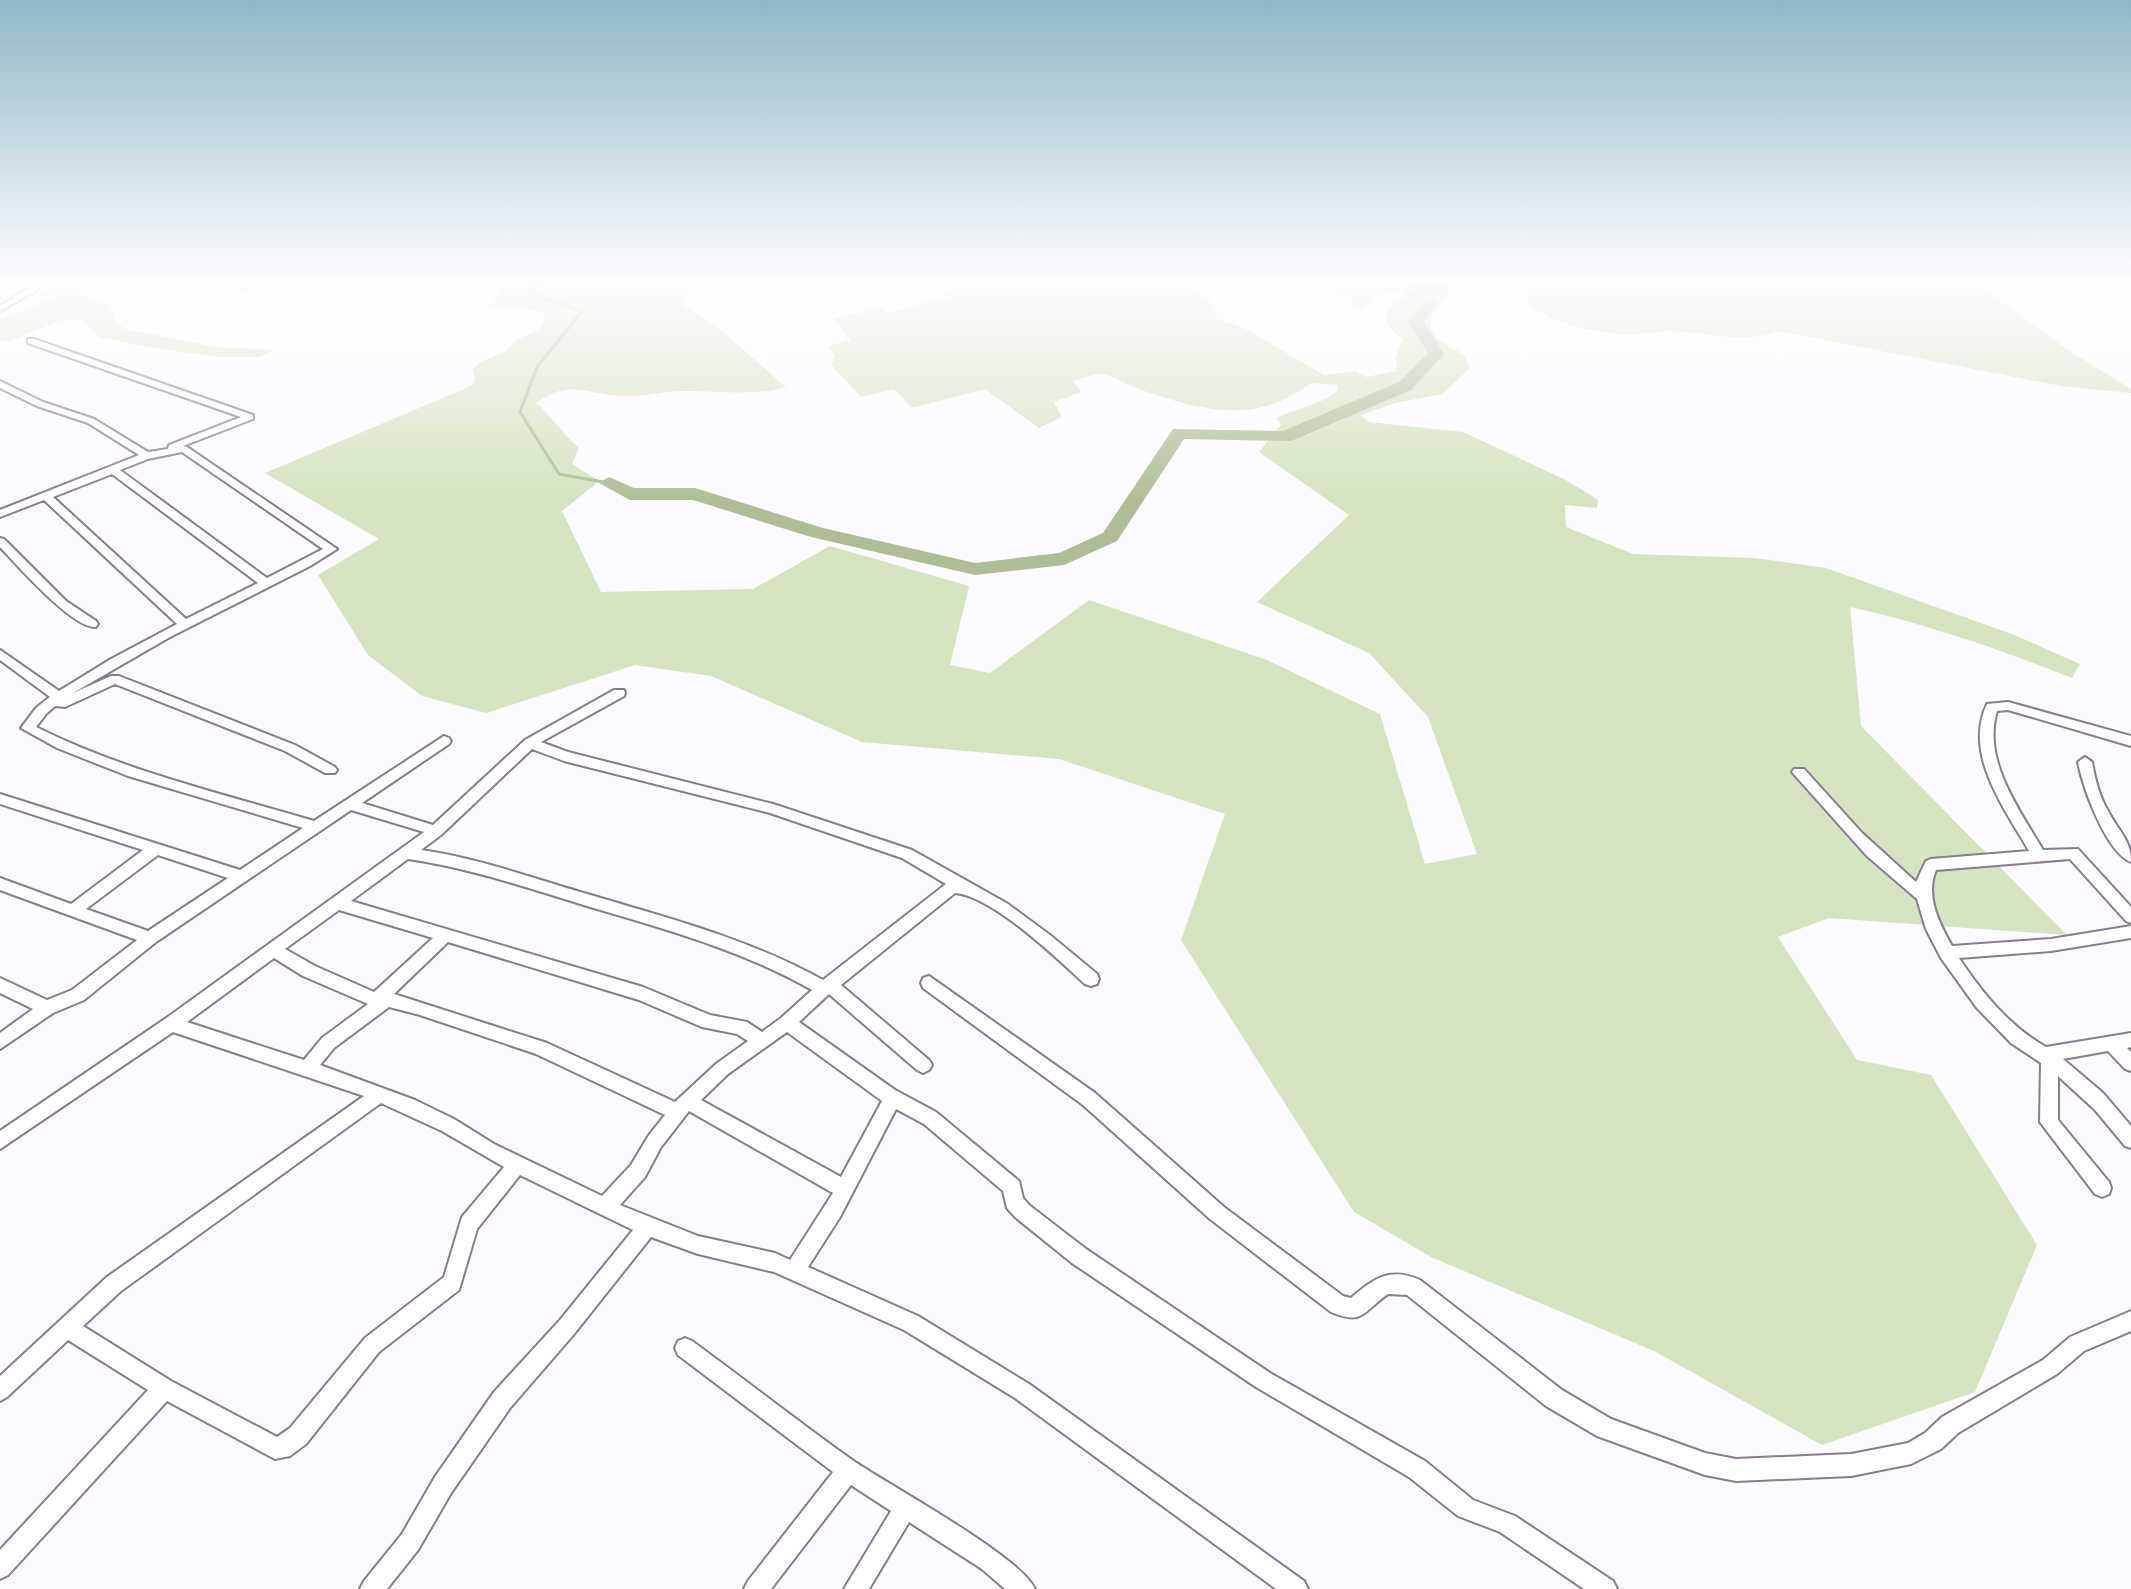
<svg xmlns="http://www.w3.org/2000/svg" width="2131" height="1589" viewBox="0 0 2131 1589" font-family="'Exo 2',sans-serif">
	<rect width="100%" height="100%" fill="#fdfaff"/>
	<!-- green -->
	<g fill="#d4e3c0">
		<path d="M76,280L73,283C87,296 89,303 110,304L115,322L125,329L215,347L273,350L260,357H217L143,346L99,337L82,320L64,319L7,342L0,340V319L59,296L55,294L35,298L42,293L59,289L56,285Z"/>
		<polygon points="221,280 327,280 330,282 242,292"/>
		<path d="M499,280H723L694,289L681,304L717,327L786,387C753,397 716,390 681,391C660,391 640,398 619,396C583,393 569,379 536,403C552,416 562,434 579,448L572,464L599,481L562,511L601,592L753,589L830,546L969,586L950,665L990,673L1089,600L1267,660L1380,714L1425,864L1477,854L1428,717L1369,653L1257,602L1349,515L1259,452L1281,425L1276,418C1297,408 1320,405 1338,391V385L1311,383C1254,427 1199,410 1136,388C1126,385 1113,375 1103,374C1094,373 1081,379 1073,381L1081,392L1054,402L1062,417L1039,428L985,389L912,408L894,389L861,397L831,365L835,356L829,346L851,340L834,319L880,308L887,313L914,307V304L949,299L943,292L969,287L966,281C975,278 980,281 987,286L1006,282L1005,280H1183L1211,302L1216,318L1244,328L1324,375L1356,371L1366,377L1397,371L1396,358L1403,339C1392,331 1384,325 1387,310L1403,297L1409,280H1446L1450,286C1448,300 1434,308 1431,320C1426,341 1454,345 1464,356C1465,357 1469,367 1470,368L1442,394L1395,403L1361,415L1369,422L1463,432L1566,480L1598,500L1597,508L1565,505L1566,527L1633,554L1754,558L1826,568L2012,634L2080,664L2072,678C1999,649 1927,624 1850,607L1861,726L2067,935L1829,918L1778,937L1857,1060L1931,1075L2037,1245L1975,1392L1822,1445L1654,1351L1433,1258L1354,1212L1181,940L1225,814L1059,759L862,742L711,676L635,665L486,713L422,696L368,655L318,575L379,539L265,473L471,386L475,378L473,369C486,356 493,359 506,351C511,347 514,341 520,338C534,332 543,331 545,314L526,308L491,306L506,283Z"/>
		<path d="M1359,280H1407L1398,293C1377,289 1377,298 1362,308L1354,306L1353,299L1332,290Z"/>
		<path d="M1529,280H1973L2065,348L2131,389V393L2061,386L1779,331C1745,344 1708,333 1673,331C1663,330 1653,334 1642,334C1605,337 1560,325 1529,306Z"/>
	</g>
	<!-- water -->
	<polygon fill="#adbe96" points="1418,280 1448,281 1450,286 1445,299 1413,294"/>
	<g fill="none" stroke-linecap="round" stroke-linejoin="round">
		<!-- stream -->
		<g stroke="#adbe96" stroke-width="3">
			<polyline points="540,280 531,293 582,311 537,367 520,412 559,474 609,483"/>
			<polyline points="1412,280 1407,295 1429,298 1431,302"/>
		</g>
		<!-- river -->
		<polygon fill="#adbe96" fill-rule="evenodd" points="1431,297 1439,302 1424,322 1444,354 1411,390 1291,441 1184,439 1117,541 1064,565 975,575 811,537 693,500 630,500 599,483 609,477 634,488 695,488 823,528 975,563 1059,553 1103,533 1173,429 1283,431 1399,382 1428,353 1408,322 1426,299"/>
		<defs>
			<g id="minor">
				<polygon points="35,280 43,280 36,291 0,311 0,306 30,287"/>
				<path d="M28,339H34L253,415V419L183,446L187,447L337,549L310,566L170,637L73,693L111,676H119L295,745L335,767L337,770L335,773H325L285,751L115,684L65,707L55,706L46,714L36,727C124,771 220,793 314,821L444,736L449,738L451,741L449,744L362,803L433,825L525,740L614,690H624L625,693L624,696L541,742L568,752L773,804L912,850L1008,904L1050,935L1097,974L1099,979L1097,984L1091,986L1085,984C1057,958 992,896 955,893L841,985L929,1060L932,1065L929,1070L923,1073L917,1070L829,994L799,1022L895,1090L936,1112L1019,1181L1023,1198L1029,1205L1086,1249L1270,1373L1425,1461L1473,1500L1515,1516L1613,1581L1617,1589H1584L1500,1532L1458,1516L1409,1477L1256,1387L1072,1263L1015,1217L1007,1208L1003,1191L924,1124L896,1109L840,1217L808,1267L918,1316L1029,1384L1304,1581L1308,1589H1276L1015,1398L904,1330L774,1272L698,1254L651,1237L574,1334L510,1408L451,1493L418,1550L387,1589H360L364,1581L402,1534L435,1477L494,1392L560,1320L633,1230L520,1175L477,1229L459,1290L379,1352L306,1444L290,1456L275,1459L167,1401L8,1575L0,1579V1550L148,1390L68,1340L7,1397L0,1401V1376L107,1277L364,1096L173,1032L0,1149V1131L165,1019L424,832L351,810L156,942L84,1000L53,1013L0,1049V1033L33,1009L0,993V978L47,1000L72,990L137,940L0,890V878L71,904L143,850L0,804V794L240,870L303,828L128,776L57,748L21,728L36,708L50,697L0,660V650L59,691L111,659L177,624L44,500L0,517V510L139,455L88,423L37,406L0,388V381L43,402L94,419L148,452L168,449L169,445L241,417L28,343ZM182,452L323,549L267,578L120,470L148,459ZM112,474L258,583L186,619L53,497ZM532,749L564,761L770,813L902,858L946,884L823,980C749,939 668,918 587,894C532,878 478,858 421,850L441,835ZM158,855L228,878L148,931L86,909ZM408,859C470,868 528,888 587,906C664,929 742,950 812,990L781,1018L762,1032L747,1022L710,1015L643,987L351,901ZM339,910L433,938L374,992L315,966L285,949ZM448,942L639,1000L702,1027L737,1034L748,1041L716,1064L675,1102L547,1043L394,994ZM274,958L303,976L368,1004L322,1038L304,1060L187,1022ZM389,1007L420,1015L536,1054L665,1115L649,1135L631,1165L602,1196L494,1144L454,1119L415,1100L320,1065L334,1048ZM787,1032L882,1101L841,1177L701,1100L728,1074ZM381,1103L442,1131L504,1167L462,1217L444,1277L365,1338L290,1428L277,1437L171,1381L83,1326L121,1291ZM689,1111L833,1193L790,1260L775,1253L698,1236L620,1205L645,1177L661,1147Z"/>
				<path d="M0,538L4,539L66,601L96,621L98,624L96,627C73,629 17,565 0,547Z"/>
				<path d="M2008,702L2131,736V746L2008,710L1997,711C1982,760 2019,809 2043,850L2078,849L2131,907V923L2126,921L2070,859L1936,870C1925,896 1939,923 1952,946L2051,939L2131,926V938L2051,951L1959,958C1983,994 2009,1026 2046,1047L2131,1033V1047L2127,1048L2131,1052V1071L2125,1069L2108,1051L2063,1059L2103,1093L2131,1126V1148L2125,1146L2095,1110L2058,1076V1120L2109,1182L2111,1188L2109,1194L2102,1197L2095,1194L2040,1122L2041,1063L2011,1043L1977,1008L1941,958L1926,929L1917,899L1867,856L1792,772L1794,769H1804L1862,833L1916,882L1926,861L1931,859L2029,851C2005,809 1963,754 1987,704Z"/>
				<path d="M2085,757L2092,762C2095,779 2099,796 2108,811C2118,831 2131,839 2131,862C2106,852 2083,788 2078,762Z"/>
				<path d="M929,976L1095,1093L1224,1207L1343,1296L1351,1298C1375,1278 1389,1267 1420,1280L1562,1390L1611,1419L1705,1453L1736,1459L1851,1454L1908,1443L1925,1433L1942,1417L2043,1360L2070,1337L2131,1311V1331L2084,1351L2057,1374L1958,1433L1941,1449L1911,1464L1851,1476L1736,1481L1705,1475L1597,1436L1546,1406L1407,1295L1388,1294C1363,1311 1364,1326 1331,1312L1210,1219L1083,1105L923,988L921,983L923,978Z"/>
				<path d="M685,1338L692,1341C747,1381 800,1423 855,1462C891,1486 1021,1557 1035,1589H1005L982,1569L909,1522L869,1589H844L891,1511L851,1485L771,1589H744L748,1581L833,1472L678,1355L675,1348L678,1341Z"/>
			</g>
		</defs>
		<!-- minor casing -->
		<use href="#minor" stroke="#887c8f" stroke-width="4"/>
		<!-- minor -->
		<use href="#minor" fill="#fff" fill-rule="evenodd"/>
	</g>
	<!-- sky -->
	<linearGradient id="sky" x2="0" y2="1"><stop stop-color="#90b8c7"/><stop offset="0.56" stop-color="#fefdff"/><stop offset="1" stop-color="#fefdff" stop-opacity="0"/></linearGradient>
	<rect width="2131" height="502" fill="url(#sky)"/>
</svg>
